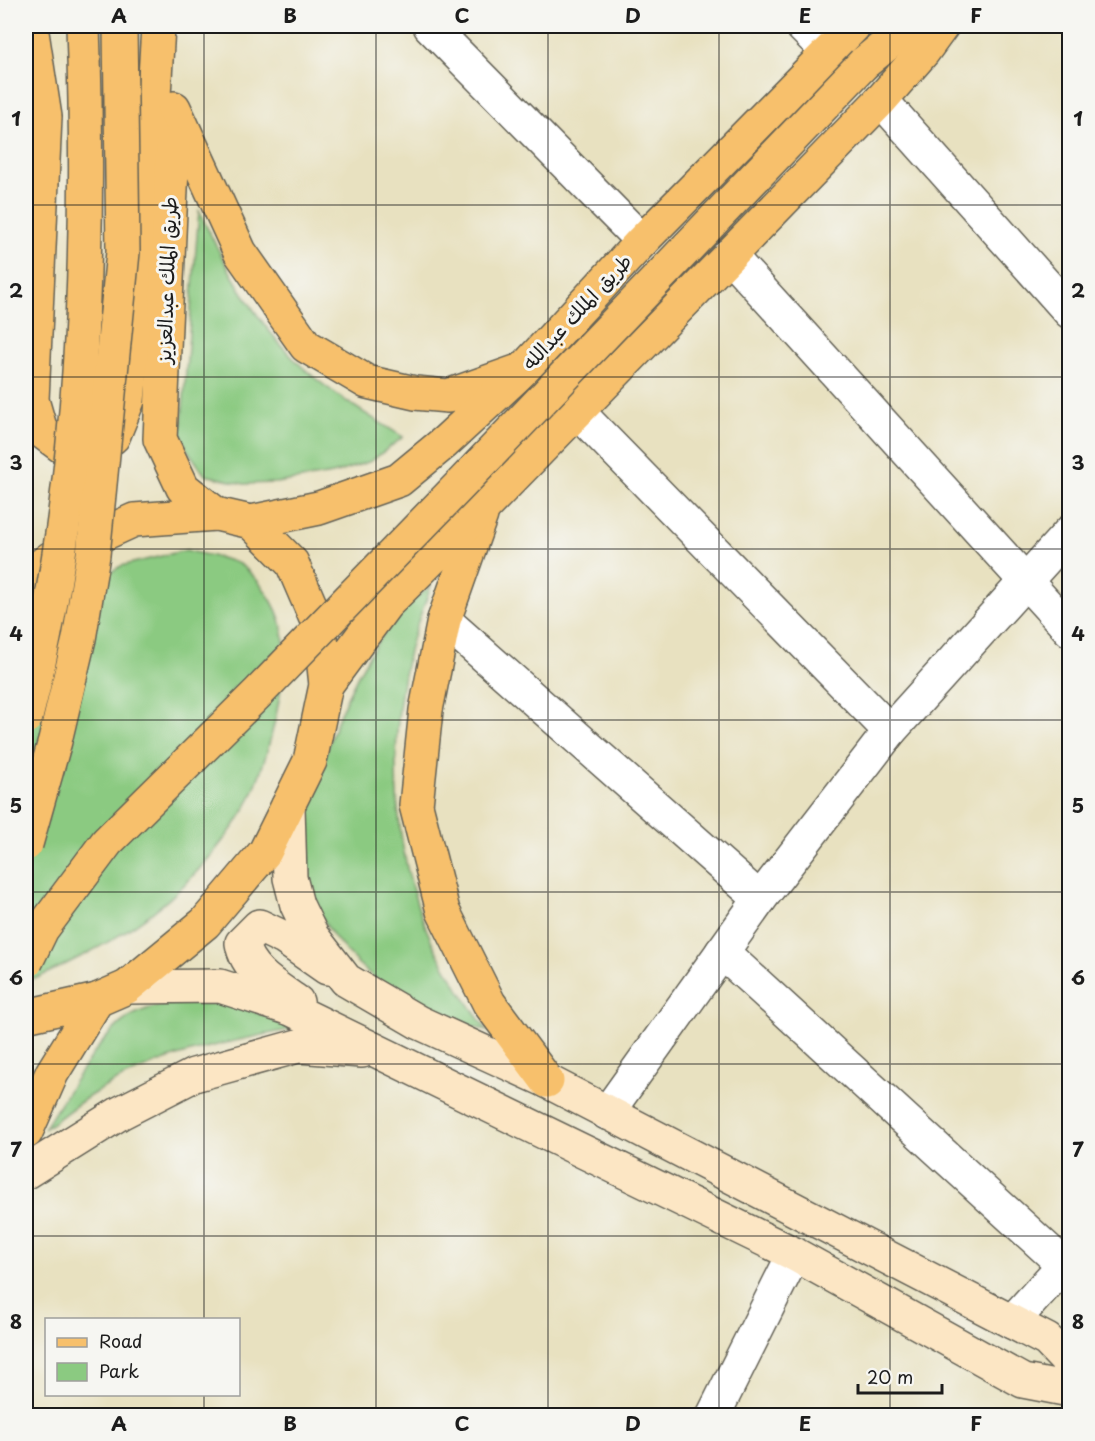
<svg xmlns="http://www.w3.org/2000/svg" width="1095" height="1441" viewBox="0 0 1095 1441" font-family="'Playpen Sans','Playpen Sans Arabic',sans-serif">
	<rect width="100%" height="100%" fill="#f6f6f2"/>
	<filter id="ink" filterUnits="userSpaceOnUse"><feTurbulence type="fractalNoise" baseFrequency=".0167" numOctaves="2"/><feDisplacementMap in="SourceGraphic" scale="12" xChannelSelector="R" yChannelSelector="G"/><feConvolveMatrix kernelMatrix="1 2 1 2 8 2 1 2 1" color-interpolation-filters="sRGB"/></filter>
	<filter id="wash" filterUnits="userSpaceOnUse"><feTurbulence type="fractalNoise" baseFrequency=".008" numOctaves="4" result="noise"/><feDisplacementMap in="SourceGraphic" scale="24" xChannelSelector="R" yChannelSelector="G"/><feGaussianBlur stdDeviation="1.35" result="paint"/><feColorMatrix in="noise" values="0 0 0 0 0 0 0 0 0 0 0 0 0 0 0 0 0 1.4 0 .05"/><feComposite in="paint" operator="in"/></filter>
	<g filter="url(#wash)">
		<rect width="100%" height="100%" fill="#e8e1c0"/>
		<!-- green -->
		<g fill="#8bca81" stroke="#54734e" stroke-width="1.5">
			<path d="M199,211C224,263 251,315 292,357C323,389 365,413 403,437L371,461L333,474L276,483L244,484L205,475L186,448L181,433Z"/>
			<path d="M186,550C202,555 224,557 239,564C257,575 278,606 282,627C292,670 265,778 241,816C224,841 204,865 183,886C142,927 89,954 37,978H26V633L69,596L121,566Z"/>
			<path d="M431,586C424,607 414,629 409,651C386,749 392,868 440,958C454,983 471,1007 487,1031C470,1025 452,1020 435,1013C360,981 293,914 304,827C307,800 321,770 329,744C348,686 381,622 431,586Z"/>
			<path d="M173,1002L230,1003L299,1028C228,1041 156,1055 93,1094C76,1104 61,1118 44,1129C65,1097 98,1037 129,1017C143,1009 158,1005 173,1002Z"/>
		</g>
	</g>
	<g filter="url(#ink)">
		<g fill="none" stroke-linecap="round" stroke-linejoin="round">
			<defs>
				<g id="street">
					<polyline points="430,26 642,241"/>
					<polyline points="802,26 827,51"/>
					<polyline points="881,100 1070,312"/>
					<polyline points="729,255 1070,630"/>
					<polyline points="577,411 890,731"/>
					<polyline points="444,620 760,899"/>
					<polyline points="722,952 1064,1265"/>
					<polyline points="607,1113 760,899 890,731 1070,532"/>
					<polyline points="1012,1322 1070,1258"/>
					<polyline points="713,1416 794,1254"/>
				</g>
				<g id="secondary">
					<polyline points="288,806 290,878 297,905 312,936 346,980 418,1022 547,1081 1047,1340 1070,1364"/>
					<polyline points="127,987 220,986 291,1009 794,1254 1023,1381 1070,1390"/>
					<path d="M297,1002C276,987 246,970 242,943L259,926L284,938L327,968"/>
					<polyline points="26,1172 120,1113 194,1075 298,1046 362,1051"/>
				</g>
				<g id="primary">
					<polyline points="31,26 45,117 32,400 41,431 64,448 92,451 113,437 128,400 149,183 158,26"/>
					<polyline points="174,108 240,252 306,346 367,382 415,393 448,396 524,369"/>
					<polyline points="173,144 160,439 183,488 216,514"/>
					<polyline points="26,577 51,558 134,520 216,514 251,522 292,563 320,628 326,685 310,761 265,852 205,923 127,987 97,1000 26,1016"/>
					<polyline points="26,1132 52,1073 97,1000"/>
				</g>
				<g id="highway">
					<polyline points="864,63 909,26"/>
					<polyline points="481,515 444,620 426,710 416,805 443,911 489,1003 547,1081"/>
					<polyline points="251,522 319,508 399,480 445,442 524,369 642,241 854,26"/>
					<polyline points="326,685 386,604 483,508 881,100 923,52 942,26"/>
				</g>
			</defs>
			<!-- street casing -->
			<use href="#street" stroke="#636155" stroke-width="36"/>
			<!-- secondary casing -->
			<use href="#secondary" stroke="#636155" stroke-width="36"/>
			<!-- primary casing -->
			<use href="#primary" stroke="#636155" stroke-width="36"/>
			<!-- highway casing -->
			<use href="#highway" stroke="#636155" stroke-width="36"/>
			<!-- street -->
			<use href="#street" stroke="#fff" stroke-width="33"/>
			<!-- secondary -->
			<use href="#secondary" stroke="#fce6c4" stroke-width="33"/>
			<!-- primary -->
			<use href="#primary" stroke="#f7c06c" stroke-width="33"/>
			<!-- highway -->
			<use href="#highway" stroke="#f7c06c" stroke-width="33"/>
			<defs>
				<g id="primary-bridge">
					<path d="M26,717C83,494 91,255 83,26"/>
					<polyline points="26,844 55,741 79,639 93,555 123,252 120,26"/>
				</g>
				<polyline id="highway-bridge" points="26,962 42,929 107,842 258,693 464,481 864,63"/>
			</defs>
			<!-- primary-bridge casing -->
			<use href="#primary-bridge" stroke="#636155" stroke-width="36" stroke-linecap="butt"/>
			<!-- highway-bridge casing -->
			<use href="#highway-bridge" stroke="#636155" stroke-width="36" stroke-linecap="butt"/>
			<!-- primary-bridge -->
			<use href="#primary-bridge" stroke="#f7c06c" stroke-width="33"/>
			<!-- highway-bridge -->
			<use href="#highway-bridge" stroke="#f7c06c" stroke-width="33"/>
		</g>
	</g>
	<!-- grid -->
	<path fill="none" stroke="#1c1c1c" stroke-width="1.5" stroke-opacity="0.55" d="M204,26V1320M376,26V1416M548,26V1416M719,26V1416M890,26V1416M26,205H1070M26,377H1070M26,549H1070M26,720H1070M26,892H1070M26,1064H1070M26,1236H1070M204,1394V1416"/>
	<g text-anchor="middle" stroke-width="6" stroke-linejoin="round" paint-order="stroke">
		<!-- street labels -->
		<g font-size="20" fill="#1c1c1c" stroke="#f6f6f2">
			<text transform="translate(167 280) rotate(-88)" y="7">طريق الملك عبدالعزيز</text>
			<text transform="translate(577 312) rotate(-47)" y="7">طريق الملك عبدالله</text>
		</g>
	</g>
	<!-- margin -->
	<rect width="1095" height="1441" fill="none" stroke="#f6f6f2" stroke-width="66"/>
	<!-- legend -->
	<rect x="45" y="1318" width="195" height="78" fill="#f6f6f2" stroke="#9f9f9c" stroke-width="1.5"/>
	<rect x="57" y="1338" width="30" height="9" fill="#f7c06c" stroke="#9f9f9c" stroke-width="1.5"/>
	<text x="99" y="1348" font-size="18" fill="#1c1c1c">Road</text>
	<rect x="57" y="1363" width="30" height="18" fill="#8bca81" stroke="#9f9f9c" stroke-width="1.5"/>
	<text x="99" y="1378" font-size="18" fill="#1c1c1c">Park</text>
	<!-- scale -->
	<path d="M858 1384v9h84v-9" fill="none" stroke="#1c1c1c" stroke-width="3"/>
	<text x="867" y="1384" font-size="18" fill="#1c1c1c" stroke="#f6f6f2" stroke-width="4.5" paint-order="stroke">20 m</text>
	<rect x="33" y="33" width="1029" height="1375" fill="none" stroke="#1c1c1c" stroke-width="2"/>
	<g font-size="20" text-anchor="middle" font-weight="bold" fill="#1c1c1c">
		<text x="119" y="23">A</text>
		<text x="290" y="23">B</text>
		<text x="462" y="23">C</text>
		<text x="633" y="23">D</text>
		<text x="805" y="23">E</text>
		<text x="976" y="23">F</text>
		<text x="16" y="126">1</text>
		<text x="1078" y="126">1</text>
		<text x="16" y="298">2</text>
		<text x="1078" y="298">2</text>
		<text x="16" y="470">3</text>
		<text x="1078" y="470">3</text>
		<text x="16" y="641">4</text>
		<text x="1078" y="641">4</text>
		<text x="16" y="813">5</text>
		<text x="1078" y="813">5</text>
		<text x="16" y="985">6</text>
		<text x="1078" y="985">6</text>
		<text x="16" y="1157">7</text>
		<text x="1078" y="1157">7</text>
		<text x="16" y="1329">8</text>
		<text x="1078" y="1329">8</text>
		<text x="119" y="1431">A</text>
		<text x="290" y="1431">B</text>
		<text x="462" y="1431">C</text>
		<text x="633" y="1431">D</text>
		<text x="805" y="1431">E</text>
		<text x="976" y="1431">F</text>
	</g>
</svg>
